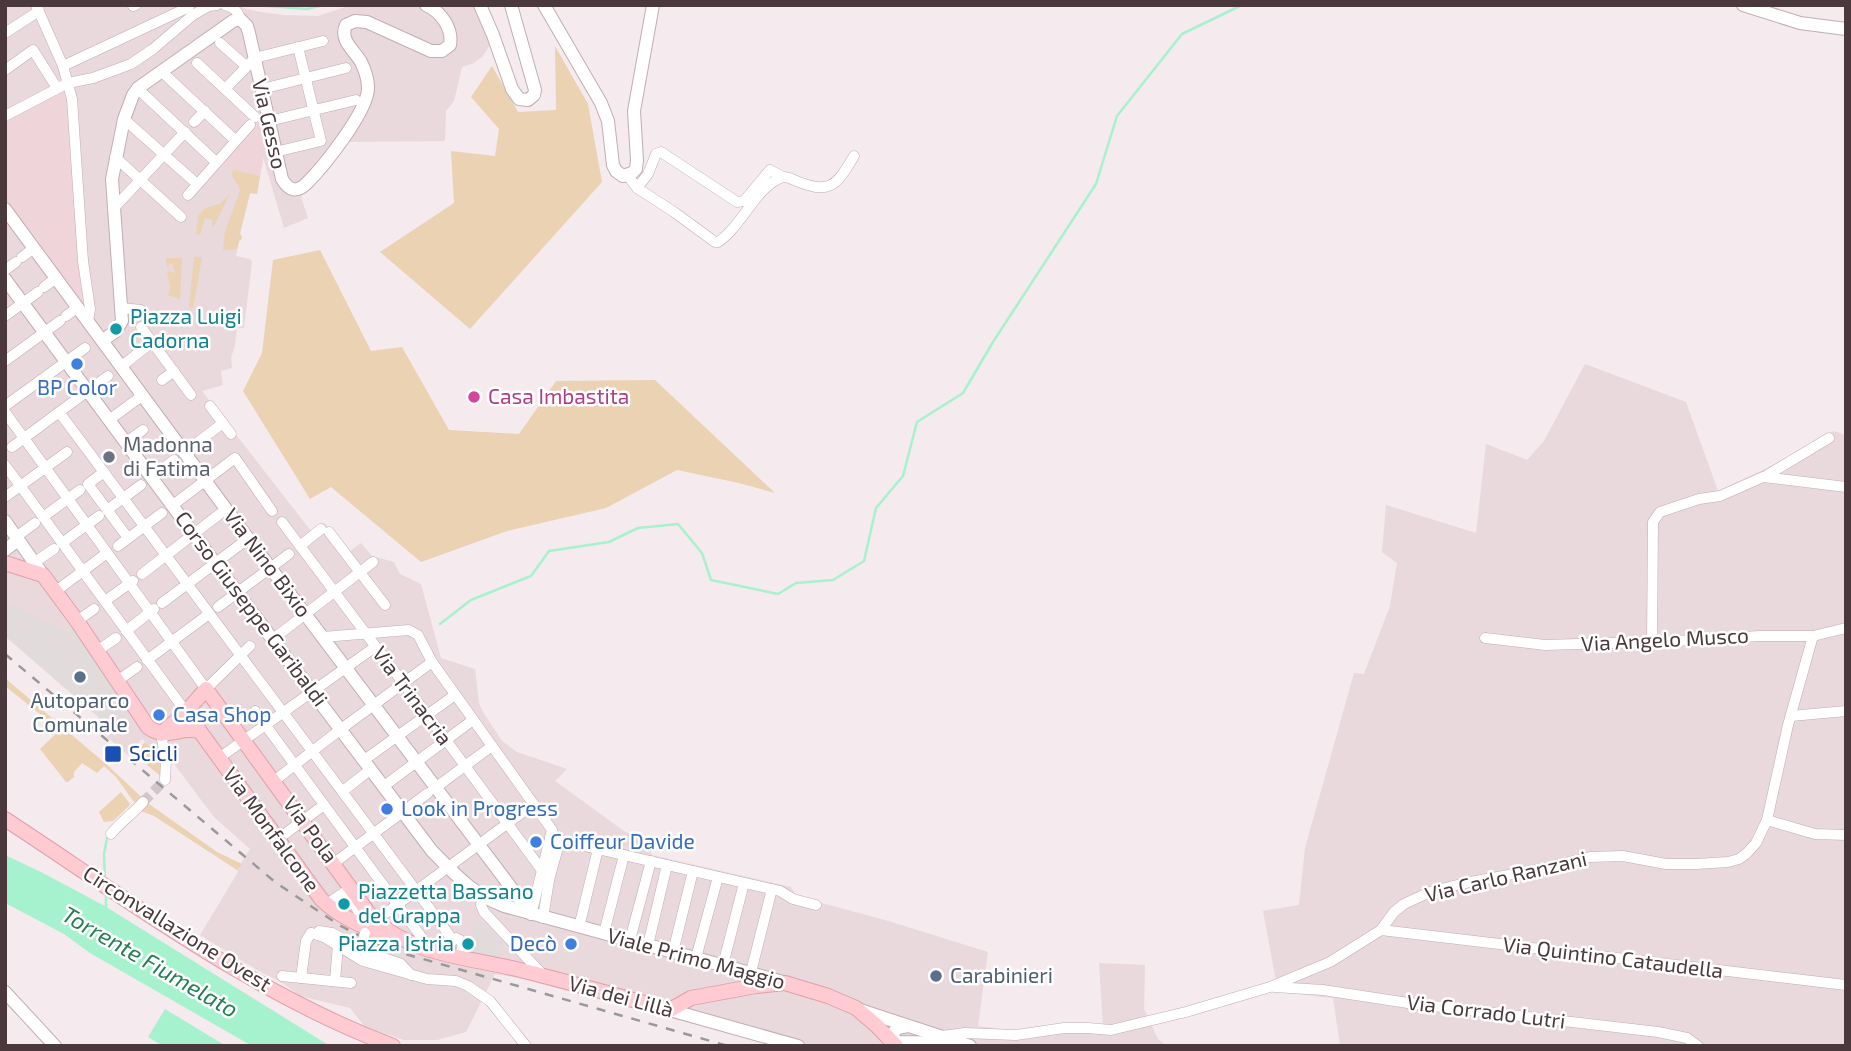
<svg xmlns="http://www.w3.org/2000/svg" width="1851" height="1051" viewBox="0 0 1851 1051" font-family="'Exo 2',sans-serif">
	<rect width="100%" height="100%" fill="#f5eaed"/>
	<!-- residential -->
	<g fill="#e9d8dc">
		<polygon points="5,5 242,5 242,8 261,12 283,15 318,16 351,5 474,5 490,45 482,57 472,64 462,67 454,101 446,111 445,141 347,142 301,197 308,218 284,228 263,157 257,194 250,193 240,233 242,238 239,241 236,256 250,259 252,262 244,328 237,328 235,346 231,357 232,368 221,371 223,385 202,391 311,531 324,523 350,551 361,543 372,556 394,562 400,574 421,584 441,658 475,669 479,703 483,712 502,741 517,752 567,769 555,781 624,831 647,842 652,855 791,887 796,896 885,920 988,952 978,1026 1015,1031 1063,1023 1103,1025 1099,963 1145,965 1144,1009 1158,1039 1167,1046 776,1046 519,978 495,974 466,1032 437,1040 404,1040 365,1027 350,1008 300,996 284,984 259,971 200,935 238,872 237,870 250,849 214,817 171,760 158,752 142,739 128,755 107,737 110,733 101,725 104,721 5,636"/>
		<polygon points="1585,364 1686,402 1718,491 1765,469 1834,431 1846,435 1846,1046 1331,1046 1340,1045 1333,998 1278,992 1263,911 1299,905 1305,848 1354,673 1364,674 1390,606 1397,563 1382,552 1386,505 1476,533 1486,444 1527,460 1544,441"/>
	</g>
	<!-- education -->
	<g fill="#efd4d9">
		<polygon points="61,92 65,95 84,298 82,300 77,298 5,202 5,124"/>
		<polygon points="263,116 269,142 264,155 260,176 233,170 225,165 222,162 255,127 251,123 256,118"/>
	</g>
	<!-- green -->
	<g fill="#ead2b3">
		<polygon points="555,46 588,104 602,182 470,329 380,252 454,203 451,151 495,156 499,129 471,97 492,66 518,112 556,110"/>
		<polygon points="233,170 260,176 257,194 250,193 240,233 242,238 239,241 237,249 223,250 225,232 240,191 239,187 232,176"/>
		<polygon points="230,194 214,226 212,226 213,220 205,218 200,235 196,234 198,216 205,208 220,204"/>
		<polygon points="320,250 371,351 402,347 449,430 519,434 556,381 655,380 775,493 739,483 677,470 606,508 507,531 421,562 331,487 310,499 243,391 262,353 273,260"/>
		<polygon points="194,257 202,257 193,308 189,307"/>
		<polygon points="166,258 182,258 180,299 168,295 170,288 167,271 175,273 175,271 172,263 168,265 169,267 167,267"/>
		<polygon points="5,678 106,764 149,804 217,852 242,864 237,870 154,816 141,811 141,800 134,802 116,777 104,766 97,773 82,763 74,772 74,777 68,782 66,782 40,749 60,730 5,686"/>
		<polygon points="145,742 162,756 163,778 147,765 151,760 139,749"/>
		<polygon points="121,792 130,804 129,806 113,821 104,822 99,812"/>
	</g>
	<!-- parking -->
	<g fill="#e1dbdc">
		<polygon points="5,602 69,634 73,629 130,710 122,719 113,711 104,722 5,636"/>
		<polygon points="476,921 491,930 504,945 499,949 498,957 469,951 470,946 468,945"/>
	</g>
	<!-- water -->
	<g fill="#a7f2ce">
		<polygon points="5,855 41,872 103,905 330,1046 252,1046 90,953 64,934 5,903"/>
		<polygon points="165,1009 226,1046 163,1046 148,1037"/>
	</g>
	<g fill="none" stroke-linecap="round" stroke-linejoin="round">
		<!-- stream -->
		<g stroke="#a7f2ce" stroke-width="2.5">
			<polyline points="253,5 307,9 324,5"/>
			<polyline points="440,624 471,600 531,576 549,551 609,542 638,528 678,524 702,553 711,580 778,594 796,583 833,580 864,561 876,508 903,476 917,422 963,393 993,342 1096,184 1117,116 1182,34 1242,5"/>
			<polyline points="105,880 104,854 107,838"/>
			<polyline points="106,893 106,911"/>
		</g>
		<!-- minor-tunnel -->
		<polyline stroke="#d3c6ca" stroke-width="10" stroke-dasharray="10 5" stroke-linecap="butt" points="143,802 165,780"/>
		<defs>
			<g id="minor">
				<polyline points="36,5 63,66 72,99 83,261 90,309 88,321"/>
				<path d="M225,5C234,7 238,11 240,19"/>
				<polyline points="133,6 136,5"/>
				<polyline points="5,33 39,11"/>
				<polyline points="220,43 246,66"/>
				<polyline points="197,63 255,117"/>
				<polyline points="63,66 189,7"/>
				<polyline points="5,70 33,50 57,88"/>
				<polyline points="161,71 235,140"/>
				<polyline points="137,88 216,162"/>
				<polyline points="225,89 255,58 323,41"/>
				<polyline points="262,89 346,68"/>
				<polyline points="5,116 68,83 93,78 131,64 153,49 193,15 209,6 217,5"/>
				<polyline points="124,119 197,184"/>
				<polyline points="269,121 356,100"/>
				<polyline points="194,122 205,111"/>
				<polyline points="275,152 321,141 298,47"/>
				<polyline points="115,157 181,217"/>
				<path d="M628,176L637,188L674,212L715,242H718C740,228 755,190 778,179C784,176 788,177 794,180C829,195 836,187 854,156"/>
				<polyline points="637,188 648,174 656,154 661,152 737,202 744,201 770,170 783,177"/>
				<polyline points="188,195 250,125"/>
				<polyline points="113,209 185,132"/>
				<polyline points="22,257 34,248"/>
				<polyline points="5,270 16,262"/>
				<polyline points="44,287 56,278"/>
				<polyline points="121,308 141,310"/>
				<polyline points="5,316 38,292"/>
				<polyline points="66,316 78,307"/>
				<polyline points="141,327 191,395"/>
				<polyline points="5,361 60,321"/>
				<polyline points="122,366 152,342"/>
				<polyline points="162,380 174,371"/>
				<polyline points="5,406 85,348"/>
				<polyline points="210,406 231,434"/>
				<polyline points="5,412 206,689 250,646"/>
				<polyline points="59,412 447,932 452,940 447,955"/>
				<polyline points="109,420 143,395"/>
				<polyline points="126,442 143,430"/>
				<polyline points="12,447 108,376"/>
				<polyline points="185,452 223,423"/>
				<polyline points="5,465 186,712"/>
				<polyline points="104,472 88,484 128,538"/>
				<polyline points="152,477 174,460"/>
				<polyline points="1764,477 1829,438"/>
				<polyline points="5,497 67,452"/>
				<polyline points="173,505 235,458 272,511"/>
				<polyline points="107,510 141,485"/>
				<polyline points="43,517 80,490"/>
				<polyline points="282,522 446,740 549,880"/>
				<polyline points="329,532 385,605"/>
				<polyline points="16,537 35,523"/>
				<polyline points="62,543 99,516"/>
				<polyline points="118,546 162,513"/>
				<polyline points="300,546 321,529"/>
				<polyline points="35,562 54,549"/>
				<polyline points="142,574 226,509"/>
				<polyline points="56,591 107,553"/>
				<polyline points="105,601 133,581"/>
				<polyline points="162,603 249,538"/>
				<polyline points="218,607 289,554"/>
				<polyline points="77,621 94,609"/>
				<polyline points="126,631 154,609"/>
				<polyline points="323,637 409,630 418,635 432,662 552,830 531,915"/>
				<polyline points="1485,638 1545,645 1676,641 1760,636 1813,636 1846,628"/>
				<polyline points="273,639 373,562"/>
				<polyline points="1652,641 1653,522 1660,512 1699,499 1720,496 1763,477 1846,487"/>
				<polyline points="97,651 116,638"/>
				<polyline points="147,660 209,614"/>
				<polyline points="117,681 137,667"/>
				<polyline points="255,711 431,950"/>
				<polyline points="1791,716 1846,711"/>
				<polyline points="161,734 166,760 165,780"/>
				<polyline points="219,758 375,647"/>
				<polyline points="364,760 455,695"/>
				<polyline points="274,781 341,729 432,662"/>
				<polyline points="384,786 473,720"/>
				<polyline points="435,788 492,746"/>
				<polyline points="343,791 371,769"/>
				<polyline points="1767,820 1815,834 1846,835"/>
				<path d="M111,834C120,822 133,814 143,802"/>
				<polyline points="550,838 780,891 793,899 816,905"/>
				<polyline points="278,839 324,805"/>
				<polyline points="334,863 428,793"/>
				<polyline points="349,893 367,929"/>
				<polyline points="482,897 481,905 484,912 542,974"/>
				<polyline points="327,904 351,888"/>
				<polyline points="543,918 549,880 560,840"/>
				<polyline points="375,921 534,804"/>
				<polyline points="579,927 598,849"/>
				<polyline points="1381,930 1846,985"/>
				<polyline points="319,931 332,933 367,952 401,964 411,975"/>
				<polyline points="311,933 324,937 363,961 427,979 456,981 468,986 490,1001 526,1046"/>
				<polyline points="604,933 624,855"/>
				<polyline points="452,940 456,938 460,940 463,945 459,958"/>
				<polyline points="630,940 651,861"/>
				<polyline points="648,945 667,865"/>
				<polyline points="673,952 693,871"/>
				<polyline points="696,958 718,877"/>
				<polyline points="723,965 744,883"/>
				<polyline points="751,972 772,889"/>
				<polyline points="282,976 351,983"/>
				<polyline points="301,978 306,941 311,933"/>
				<polyline points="335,981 338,945"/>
				<polyline points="1274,987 1323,990 1408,1003 1658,1032 1687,1038 1698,1046"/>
				<polyline points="942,1036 965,1033 1016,1035 1064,1028 1088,1028 1111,1030 1186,1012 1270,987 1330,962 1381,930 1394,912 1404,904 1430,892 1465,883 1541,869 1590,857 1623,856 1666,864 1696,864 1728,862 1739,859 1747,853 1756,843 1767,820 1788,725 1813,636"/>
			</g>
			<g id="tertiary">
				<polyline points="480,5 493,35 512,89 519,99 528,100 534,95 535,90 511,5"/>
				<polyline points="544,5 601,103 608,121 613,165 616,171 623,176 632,173 636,169 637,160 634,111 653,5"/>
				<polyline points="1743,5 1800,23 1846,29"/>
				<polyline points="5,209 226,509 531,914"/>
				<path d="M5,279L194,535L432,851C455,874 472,894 504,906L783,982"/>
				<path d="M103,340L116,331L122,321L112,179L124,119L133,95L138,88L233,21L240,19L247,26L249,33L282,179C289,191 297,193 307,183C324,166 368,111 368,88C368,80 365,70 361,62C354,50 339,40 346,25L355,21L367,22L431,51H442L450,45C453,28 441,12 426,5"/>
				<polyline points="5,521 43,575"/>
				<polyline points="5,550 18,540"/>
				<polyline points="5,992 55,1046"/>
				<polyline points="857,1009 970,1046"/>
				<polyline points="670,1010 798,1046"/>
				<polyline points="908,1026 897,1028 890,1038 899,1042 952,1043"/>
			</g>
			<g id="secondary">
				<path d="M5,563L43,575L77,621L148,727C167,741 179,726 199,731"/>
				<path d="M186,712L321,899C338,916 364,927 387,937"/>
				<path d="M161,734L186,712L206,689L373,919C415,957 472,957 524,971C573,983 621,997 670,1010L691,998L756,986L785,983L828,996L856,1008L877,1026L896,1046"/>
				<path d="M5,819C130,901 252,993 393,1046"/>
			</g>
		</defs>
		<!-- minor casing -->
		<use href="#minor" stroke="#c1adb2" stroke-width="11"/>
		<!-- tertiary casing -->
		<use href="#tertiary" stroke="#c1adb2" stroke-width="14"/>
		<!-- secondary casing -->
		<use href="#secondary" stroke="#dfa0aa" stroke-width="16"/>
		<!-- minor -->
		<use href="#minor" stroke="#fff" stroke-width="10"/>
		<!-- tertiary -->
		<use href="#tertiary" stroke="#fff" stroke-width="12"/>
		<!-- secondary -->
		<use href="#secondary" stroke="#ffcbd2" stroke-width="14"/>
		<!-- rail -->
		<polyline stroke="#999" stroke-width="2.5" stroke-dasharray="9 9" stroke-linecap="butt" points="5,654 275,882 339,925 366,939 395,951 728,1046"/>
		<defs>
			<polyline id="minor-bridge" points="362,943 365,933"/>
		</defs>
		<!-- minor-bridge casing -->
		<use href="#minor-bridge" stroke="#c1adb2" stroke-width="11" stroke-linecap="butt"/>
		<!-- minor-bridge -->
		<use href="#minor-bridge" stroke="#fff" stroke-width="10"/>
	</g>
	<!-- markers -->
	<g fill="#0f9aa8" stroke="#fff" stroke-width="2.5">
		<circle cx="116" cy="329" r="7"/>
		<circle cx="344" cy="904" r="7"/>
		<circle cx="468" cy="944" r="7"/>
	</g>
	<g fill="#3f7fe0" stroke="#fff" stroke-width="2.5">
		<circle cx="77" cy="364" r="7"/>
		<circle cx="159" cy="715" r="7"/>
		<circle cx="387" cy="809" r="7"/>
		<circle cx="536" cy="842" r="7"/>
		<circle cx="571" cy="944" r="7"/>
	</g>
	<circle fill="#d1479c" stroke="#fff" stroke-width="2.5" cx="474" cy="397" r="7"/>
	<circle fill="#6b7280" stroke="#fff" stroke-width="2.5" cx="109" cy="457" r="7"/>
	<g fill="#5c6f8a" stroke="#fff" stroke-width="2.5">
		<circle cx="80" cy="677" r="7"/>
		<circle cx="936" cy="976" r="7"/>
	</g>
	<rect fill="#1a4fb4" stroke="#fff" stroke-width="2.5" x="104" y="745" width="18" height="18" rx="3.5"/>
	<g text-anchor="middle" stroke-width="5" stroke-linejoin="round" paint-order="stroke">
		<!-- street labels -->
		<g font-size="21" fill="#4a383d" stroke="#fff">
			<text transform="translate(269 124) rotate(77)" y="7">Via Gesso</text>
			<text transform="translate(267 563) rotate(53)" y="7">Via Nino Bixio</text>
			<text transform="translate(251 609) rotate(53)" y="7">Corso Giuseppe Garibaldi</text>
			<text transform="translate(1665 640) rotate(-3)" y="7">Via Angelo Musco</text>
			<text transform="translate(412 696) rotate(53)" y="7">Via Trinacria</text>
			<text transform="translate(271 830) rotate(54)" y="7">Via Monfalcone</text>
			<text transform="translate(310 830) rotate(54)" y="7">Via Pola</text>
			<text transform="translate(1506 877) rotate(-13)" y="7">Via Carlo Ranzani</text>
			<text transform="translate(177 929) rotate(32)" y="7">Circonvallazione Ovest</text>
			<text transform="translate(1613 958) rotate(7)" y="7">Via Quintino Cataudella</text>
			<text transform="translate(696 959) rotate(15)" y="7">Viale Primo Maggio</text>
			<text transform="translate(621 997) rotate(15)" y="7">Via dei Lillà</text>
			<text transform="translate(1486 1012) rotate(7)" y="7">Via Corrado Lutri</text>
		</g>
		<!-- culture labels -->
		<g font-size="21" fill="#0d838f" stroke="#fff" text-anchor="start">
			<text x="130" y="324">Piazza Luigi<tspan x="130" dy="24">Cadorna</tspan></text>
			<text x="358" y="899">Piazzetta Bassano<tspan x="358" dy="24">del Grappa</tspan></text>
			<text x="454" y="951" text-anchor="end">Piazza Istria</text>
		</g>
		<!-- shop labels -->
		<g font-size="21" fill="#366cbe" stroke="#fff" text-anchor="start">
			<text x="77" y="395" text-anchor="middle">BP Color</text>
			<text x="173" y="722">Casa Shop</text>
			<text x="401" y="816">Look in Progress</text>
			<text x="550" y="849">Coiffeur Davide</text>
			<text x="557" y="951" text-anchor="end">Decò</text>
		</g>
		<!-- hotel labels -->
		<g font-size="21" fill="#b23c85" stroke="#fff" text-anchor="start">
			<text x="488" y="404">Casa Imbastita</text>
		</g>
		<!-- worship labels -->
		<g font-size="21" fill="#5b616d" stroke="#fff" text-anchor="start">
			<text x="123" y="452">Madonna<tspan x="123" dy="24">di Fatima</tspan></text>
		</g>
		<!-- service labels -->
		<g font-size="21" fill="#4e5e75" stroke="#fff">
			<text x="80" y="708">Autoparco<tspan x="80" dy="24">Comunale</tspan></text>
			<text x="950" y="983" text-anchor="start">Carabinieri</text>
		</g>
		<!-- transit labels -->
		<g font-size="21" fill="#164399" stroke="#fff" text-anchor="start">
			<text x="129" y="761">Scicli</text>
		</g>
		<!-- water labels -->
		<g font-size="23" font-style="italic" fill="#247e54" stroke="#fff">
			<text transform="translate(150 962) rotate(30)" y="8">Torrente Fiumelato</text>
		</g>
	</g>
	<!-- border -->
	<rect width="1851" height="1051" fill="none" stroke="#4a383d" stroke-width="14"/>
</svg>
